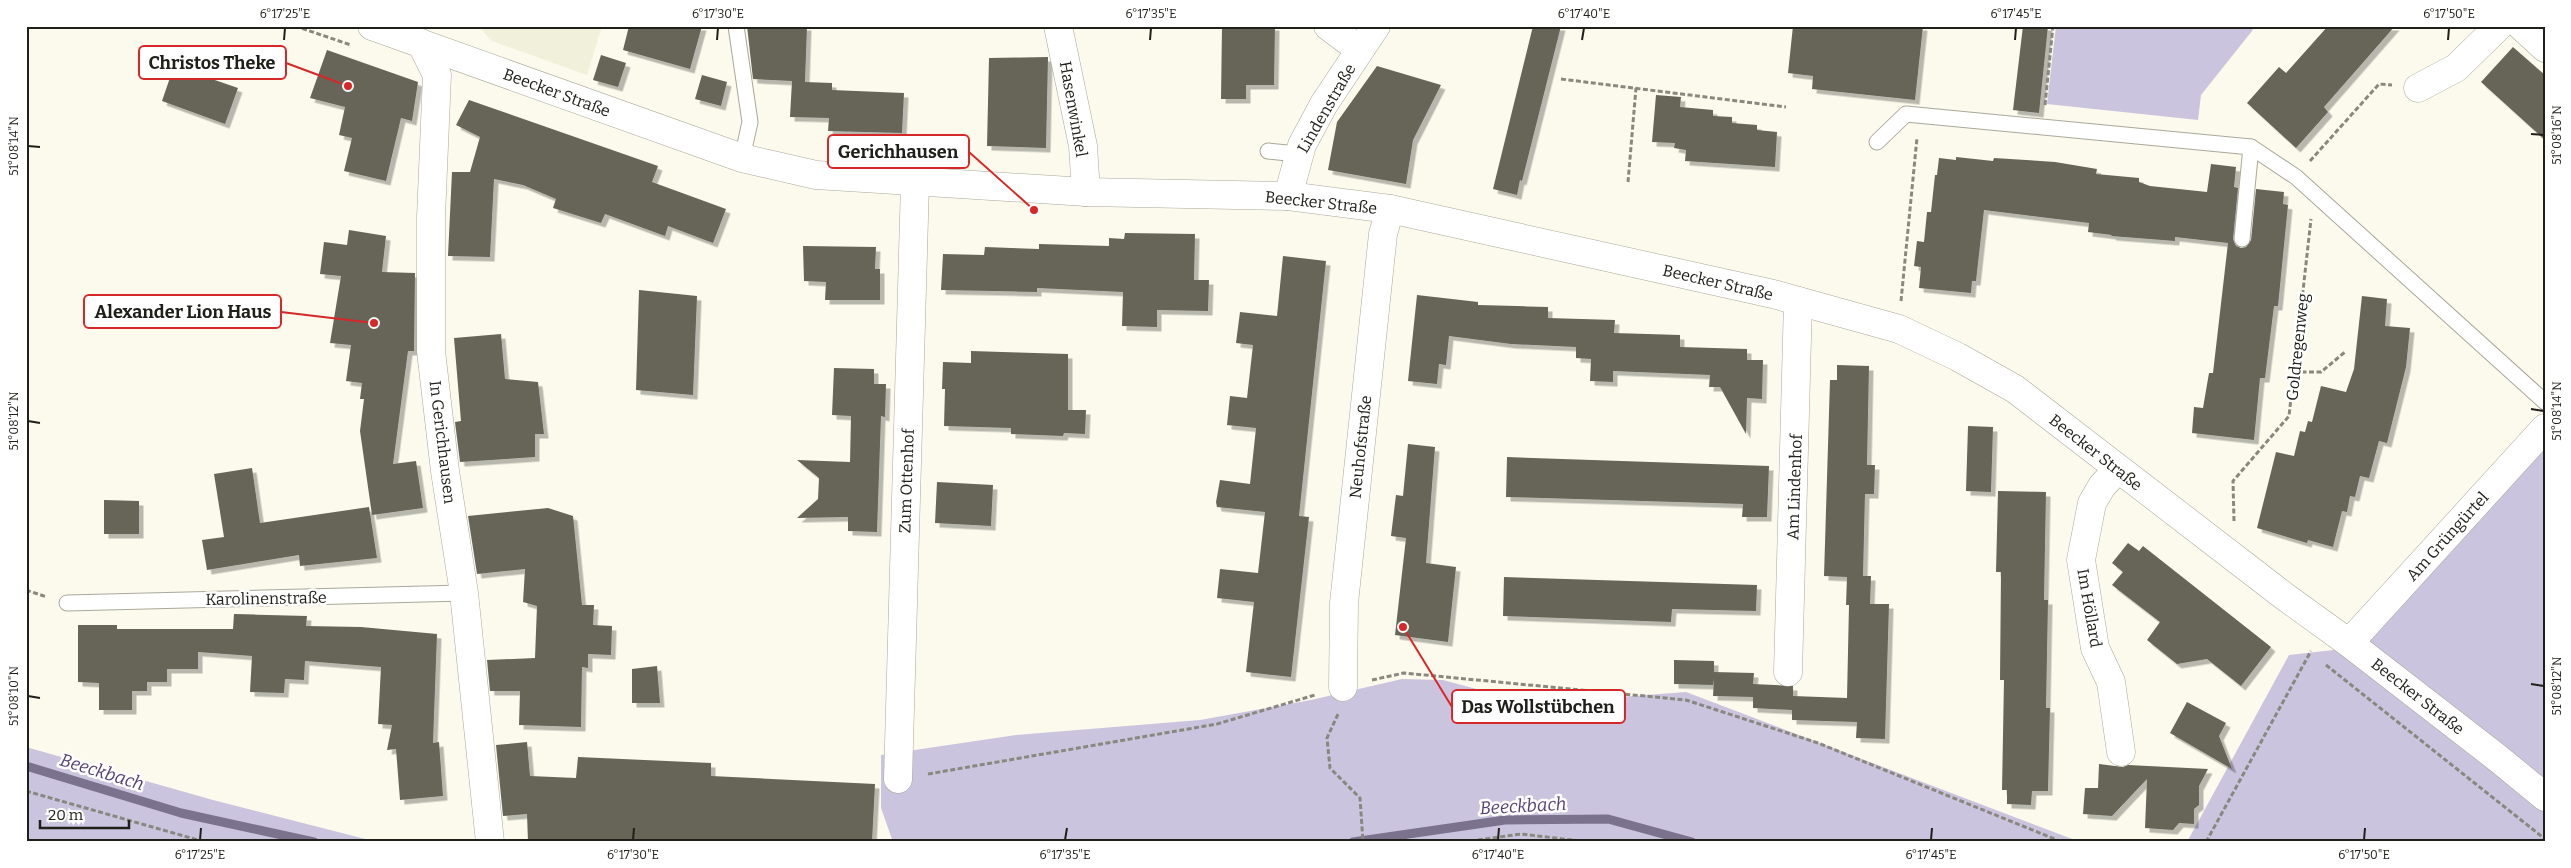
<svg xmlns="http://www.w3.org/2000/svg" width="2571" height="868" viewBox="0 0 2571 868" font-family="Bitter,serif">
	<defs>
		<filter id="shadow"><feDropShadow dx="4.5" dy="4.5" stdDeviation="0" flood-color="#0004"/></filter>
	</defs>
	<rect width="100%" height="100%" fill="#fbfaec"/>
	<!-- built -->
	<polygon fill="#f1f0da" points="478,26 602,26 587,75 492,41"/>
	<!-- green -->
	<g fill="#cbc4de">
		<polygon points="2056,26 2254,26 2252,31 2201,95 2198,120 2047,104"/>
		<polygon points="2545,443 2545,842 2187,842 2289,655 2360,647"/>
		<polygon points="1402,679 1443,680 1495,694 1581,700 1686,692 2080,842 893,842 881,808 881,755 1016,735 1200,720 1311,700"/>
		<polygon points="26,747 213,800 377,842 26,842"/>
	</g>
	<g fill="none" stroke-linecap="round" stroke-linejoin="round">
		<!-- stream -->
		<g stroke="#7b738d" stroke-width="9">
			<polyline points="26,766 181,813 314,842"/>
			<polyline points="1353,842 1505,820 1608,819 1692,842"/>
		</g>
	</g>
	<!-- building -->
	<g fill="#666559" filter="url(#shadow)">
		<polygon points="629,26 702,26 690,69 623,50"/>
		<polygon points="747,26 807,26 805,82 832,83 832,90 904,93 902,133 828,131 829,118 790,117 792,81 753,79"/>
		<polygon points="1222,26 1275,26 1274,85 1246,85 1246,99 1221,99"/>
		<polygon points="1533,26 1561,26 1522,181 1520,180 1517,195 1493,189"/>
		<polygon points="1793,26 1923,26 1915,100 1812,89 1813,76 1788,73"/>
		<polygon points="2023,26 2048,26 2039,113 2013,110"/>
		<polygon points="2328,26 2395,26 2324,107 2328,112 2296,148 2247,103 2279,67 2286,73"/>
		<polygon points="2513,47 2545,75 2545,140 2481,82"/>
		<polygon points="327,50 418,82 412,121 401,118 386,181 344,171 352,138 339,135 345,107 310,98"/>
		<polygon points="601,55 626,63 618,87 593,80"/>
		<polygon points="1048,57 1046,148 987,146 989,58"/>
		<polygon points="174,66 238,88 225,124 162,101"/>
		<polygon points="1377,66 1441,85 1413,140 1406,184 1328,170 1337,122"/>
		<polygon points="702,75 727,82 721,106 695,99"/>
		<polygon points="1656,95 1681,97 1680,107 1713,110 1713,116 1732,117 1732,123 1757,125 1757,130 1777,132 1775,167 1685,161 1686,150 1674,148 1675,143 1652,142"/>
		<polygon points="469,100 658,166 652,182 726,209 713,243 668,226 665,236 605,214 601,223 553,208 556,199 523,185 494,179 490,257 448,256 452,172 470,172 480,137 456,125"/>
		<polygon points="1956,157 1993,161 1994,158 2055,162 2097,169 2096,174 2139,178 2139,182 2150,186 2207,192 2211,164 2236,167 2234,187 2238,188 2233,239 2236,246 2241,248 2246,247 2251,240 2256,189 2284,192 2283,204 2288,205 2278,306 2274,306 2265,378 2260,378 2254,440 2192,433 2194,407 2203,408 2209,373 2213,373 2228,243 2175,237 2175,241 2111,236 2112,235 2088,232 2089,223 1984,210 1976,281 1972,281 1971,293 1919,288 1921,267 1914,266 1917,241 1924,242 1927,212 1931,212 1935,175 1937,175 1939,158 1956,160"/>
		<polygon points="349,230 386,236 382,272 415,273 414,351 408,351 393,464 416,461 423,508 372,515 360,431 364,399 360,399 362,383 346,381 351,345 330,343 341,276 320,274 324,242 347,245"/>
		<polygon points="1125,233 1195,234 1194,280 1209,280 1208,311 1157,310 1157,327 1122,326 1123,292 1037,288 1037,292 941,290 943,254 984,255 985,247 1039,249 1039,244 1109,246 1109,238 1124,239"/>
		<polygon points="803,246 876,247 875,269 880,269 880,300 825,300 826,282 804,281"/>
		<polygon points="1283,256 1326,261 1299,516 1309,517 1291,677 1246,672 1254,602 1217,598 1220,569 1258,573 1265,512 1217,507 1216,502 1220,480 1250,484 1256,428 1227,425 1230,396 1247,398 1253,345 1236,343 1240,312 1277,316"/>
		<polygon points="639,290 697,296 693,395 636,390"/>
		<polygon points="1417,295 1478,302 1478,305 1548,307 1548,318 1615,320 1614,333 1680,335 1680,347 1747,349 1747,360 1763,360 1762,399 1747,398 1746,434 1720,387 1709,387 1710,375 1613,371 1613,382 1590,381 1591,359 1576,358 1576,347 1511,344 1449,336 1446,365 1439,364 1437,384 1408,381"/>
		<polygon points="2362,296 2387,299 2385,326 2410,328 2406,367 2387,443 2379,441 2369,478 2360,476 2355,497 2350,496 2347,512 2342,511 2333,547 2308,540 2307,543 2257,528 2276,452 2294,456 2300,431 2305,432 2308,421 2312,422 2321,386 2346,392 2354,369"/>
		<polygon points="501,334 505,379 538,382 544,434 535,434 535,457 460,462 455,422 461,421 454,338"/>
		<polygon points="971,351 1068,354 1068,410 1086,410 1085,434 1064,433 1063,436 1011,434 1011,428 944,426 945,389 942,389 943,362 971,363"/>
		<polygon points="1837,365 1869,366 1867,465 1875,465 1874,494 1865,494 1863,576 1871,576 1870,604 1889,604 1885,739 1856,738 1857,722 1792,720 1792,710 1753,708 1753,697 1713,696 1714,679 1713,685 1674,684 1674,660 1714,661 1714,672 1754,673 1753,684 1793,686 1793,696 1847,698 1849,605 1846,605 1847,577 1824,576 1830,380 1837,380"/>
		<polygon points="834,368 874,369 874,384 886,384 885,417 881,416 877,532 848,531 848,517 797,518 818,499 819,478 797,460 850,462 851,416 832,415"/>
		<polygon points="1968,426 1993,427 1991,492 1966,491"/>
		<polygon points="1408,444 1435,447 1426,563 1456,567 1448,642 1395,635 1406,538 1391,536 1396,495 1403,496"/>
		<polygon points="1507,457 1769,466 1767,517 1742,517 1743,504 1506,497"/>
		<polygon points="252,468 260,523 369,507 377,558 300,566 299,555 207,570 202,540 224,537 214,474"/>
		<polygon points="937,482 993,485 991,526 935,523"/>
		<polygon points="1998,491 2046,492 2044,600 2048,600 2046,708 2050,708 2048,791 2032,791 2031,805 2007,804 2007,790 2002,790 2004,680 2000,680 2001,572 1996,572"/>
		<polygon points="104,500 139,501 139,534 104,534"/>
		<polygon points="548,508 573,516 582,605 594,605 593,625 612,626 611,655 588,654 588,668 582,667 581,727 519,725 520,691 490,691 487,660 535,658 537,606 523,602 525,569 477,574 468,516"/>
		<polygon points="2128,543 2139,551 2143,546 2271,647 2241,686 2207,659 2177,664 2147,640 2160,622 2112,585 2123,572 2112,563"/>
		<polygon points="1504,577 1757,585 1756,611 1672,609 1671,622 1503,616"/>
		<polygon points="234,614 307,616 306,626 361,627 437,634 433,743 439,742 443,796 400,800 396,749 387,750 392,725 378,724 381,667 305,661 304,680 285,679 284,693 250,692 252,656 198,652 198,669 167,669 167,682 147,682 147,691 132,691 132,710 99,710 99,683 78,682 78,625 117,625 117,629 233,629"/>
		<polygon points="657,666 660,703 632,703 632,669"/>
		<polygon points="2187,702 2226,723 2219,736 2232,769 2170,733"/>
		<polygon points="527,742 530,776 576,778 578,757 711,763 711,776 875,784 872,842 528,842 527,814 503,816 496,745"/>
		<polygon points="2099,764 2123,767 2128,765 2208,769 2199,786 2199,805 2194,809 2194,824 2179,823 2173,830 2145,828 2147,779 2112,816 2083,814 2085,788 2098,788"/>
	</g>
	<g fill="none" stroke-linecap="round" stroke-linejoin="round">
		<defs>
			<g id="service">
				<polyline points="736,26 750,122 742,158"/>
				<polyline points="1877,142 1906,114 2251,147 2296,177 2545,402"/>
				<polyline points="1268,151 1298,154"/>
				<polyline points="2242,239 2251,147"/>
				<polyline points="67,603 464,593"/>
			</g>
			<g id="minor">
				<polyline points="1058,26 1083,146 1086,192"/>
				<polyline points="1328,26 1359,49"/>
				<polyline points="2521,26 2545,48"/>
				<polyline points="421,43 437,75 431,217 431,351 445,471 464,593 490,842"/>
				<polyline points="2418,88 2456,68 2499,26"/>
				<polyline points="1288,196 1302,145 1324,104 1376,26"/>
				<polyline points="2118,469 2102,486 2092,503 2081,560 2095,648 2111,682 2121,752"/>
				<polyline points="1788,672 1798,301"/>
				<polyline points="1343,687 1344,603 1383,234 1390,209"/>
				<polyline points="898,779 915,183"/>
			</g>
			<g id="tertiary">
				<polyline points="372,26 742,158 816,175 1086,192 1288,196 1390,209 1773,294 1899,329 1958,357 2015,389 2284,596 2349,643 2495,756 2545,797"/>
				<polyline points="2349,643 2545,428"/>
			</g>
		</defs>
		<!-- service casing -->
		<use href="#service" stroke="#a9a89a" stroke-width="17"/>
		<!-- minor casing -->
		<use href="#minor" stroke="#a9a89a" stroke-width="29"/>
		<!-- tertiary casing -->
		<use href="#tertiary" stroke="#a9a89a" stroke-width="29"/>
		<!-- path -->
		<g stroke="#89887f" stroke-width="3" stroke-dasharray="5 2.5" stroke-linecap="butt">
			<polyline points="295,26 351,45"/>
			<polyline points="1561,79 1786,107"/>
			<polyline points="2045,105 2053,26"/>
			<polyline points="2310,161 2379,84 2392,85"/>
			<polyline points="1628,182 1636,88"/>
			<polyline points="1901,301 1917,138"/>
			<polyline points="2294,372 2321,372 2345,352"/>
			<polyline points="2234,521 2233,481 2289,416 2311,219"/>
			<polyline points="26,590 47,597"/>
			<polyline points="2326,665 2545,839"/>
			<polyline points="1372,680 1404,673 1686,700 1818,743 2062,842"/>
			<polyline points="1338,714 1327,738 1330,768 1360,798 1363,842"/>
			<polyline points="928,774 1217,724 1315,695"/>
			<polyline points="26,791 205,842"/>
			<polyline points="1463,842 1521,834 1589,842"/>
			<polyline points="2206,842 2311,651"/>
		</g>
		<!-- service -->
		<use href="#service" stroke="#fff" stroke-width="15"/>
		<!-- minor -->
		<use href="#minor" stroke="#fff" stroke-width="28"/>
		<!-- tertiary -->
		<use href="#tertiary" stroke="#fff" stroke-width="28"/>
	</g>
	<!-- ticks -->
	<path fill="none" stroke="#20201b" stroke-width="2" d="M284,40L285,28M717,40L718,28M1150,40L1151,28M1582,40L1584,28M2015,40L2016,28M2448,40L2449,28M2531,134L2544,135M28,146L40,147M2531,409L2544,411M28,421L40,423M2531,684L2544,686M28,696L40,698M200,840L201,828M633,840L634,828M1065,840L1067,828M1498,840L1499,828M1931,840L1932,828M2364,840L2365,828"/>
	<g text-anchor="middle" stroke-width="5" stroke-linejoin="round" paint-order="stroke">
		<!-- street labels -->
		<g font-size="16" fill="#20201b" stroke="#fff">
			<text transform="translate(557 92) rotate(20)" y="6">Beecker Straße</text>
			<text transform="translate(1326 108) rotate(-60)" y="6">Lindenstraße</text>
			<text transform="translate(1074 109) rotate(80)" y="6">Hasenwinkel</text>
			<text transform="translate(1321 202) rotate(6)" y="6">Beecker Straße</text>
			<text transform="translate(1718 282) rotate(13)" y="6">Beecker Straße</text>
			<text transform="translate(2297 347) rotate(-84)" y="6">Goldregenweg</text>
			<text transform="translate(443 442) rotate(83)" y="6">In Gerichhausen</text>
			<text transform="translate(1360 447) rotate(-84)" y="6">Neuhofstraße</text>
			<text transform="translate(2096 452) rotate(38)" y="6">Beecker Straße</text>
			<text transform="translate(906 481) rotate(-88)" y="6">Zum Ottenhof</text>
			<text transform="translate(1794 487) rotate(-88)" y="6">Am Lindenhof</text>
			<text transform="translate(2447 536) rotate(-48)" y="6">Am Grüngürtel</text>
			<text transform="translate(266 598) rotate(-1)" y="6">Karolinenstraße</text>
			<text transform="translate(2090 608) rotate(80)" y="6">Im Höllard</text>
			<text transform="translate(2418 696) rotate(38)" y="6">Beecker Straße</text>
		</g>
		<!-- water labels -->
		<g font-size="18" font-style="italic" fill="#523f74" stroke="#fff">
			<text transform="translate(102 772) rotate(17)" y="6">Beeckbach</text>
			<text transform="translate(1523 806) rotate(-3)" y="6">Beeckbach</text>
		</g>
	</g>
	<!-- callouts -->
	<path fill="none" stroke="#d62828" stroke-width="2" d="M348 86L286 63M1034 210L969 152M374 323L281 312M1403 627L1452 707"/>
	<g fill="#d62828" stroke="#fff" stroke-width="2">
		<circle cx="348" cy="86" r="5"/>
		<circle cx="1034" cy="210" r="5"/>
		<circle cx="374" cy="323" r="5"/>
		<circle cx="1403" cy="627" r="5"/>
	</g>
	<g fill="#fff" stroke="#d62828" stroke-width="2">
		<rect x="139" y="46" width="147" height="33" rx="5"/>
		<rect x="828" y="135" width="141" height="33" rx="5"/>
		<rect x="84" y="295" width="197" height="33" rx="5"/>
		<rect x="1452" y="690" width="173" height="33" rx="5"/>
	</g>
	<g font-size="18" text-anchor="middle" font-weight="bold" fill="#20201b">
		<text x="212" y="69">Christos Theke</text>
		<text x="898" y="158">Gerichhausen</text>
		<text x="183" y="318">Alexander Lion Haus</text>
		<text x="1538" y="713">Das Wollstübchen</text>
	</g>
	<!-- border -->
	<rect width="2571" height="868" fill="none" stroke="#ffffff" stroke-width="55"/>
	<!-- scale -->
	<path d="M40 820v8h89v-8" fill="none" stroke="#20201b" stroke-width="2.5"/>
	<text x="48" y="820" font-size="15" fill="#20201b" stroke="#ffffff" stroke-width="4" paint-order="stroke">20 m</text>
	<rect x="28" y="28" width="2516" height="812" fill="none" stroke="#20201b" stroke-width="2"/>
	<g font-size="12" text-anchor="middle" fill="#20201b">
		<text x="285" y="18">6°17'25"E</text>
		<text x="718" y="18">6°17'30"E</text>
		<text x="1151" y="18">6°17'35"E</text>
		<text x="1584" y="18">6°17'40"E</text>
		<text x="2016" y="18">6°17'45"E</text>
		<text x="2449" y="18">6°17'50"E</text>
		<text transform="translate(2557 135) rotate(-90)" y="4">51°08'16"N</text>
		<text transform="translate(14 146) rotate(-90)" y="4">51°08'14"N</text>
		<text transform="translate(2557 411) rotate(-90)" y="4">51°08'14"N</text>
		<text transform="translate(14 421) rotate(-90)" y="4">51°08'12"N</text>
		<text transform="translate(2557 686) rotate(-90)" y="4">51°08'12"N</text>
		<text transform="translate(14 696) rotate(-90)" y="4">51°08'10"N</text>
		<text x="200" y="859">6°17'25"E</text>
		<text x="633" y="859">6°17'30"E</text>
		<text x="1065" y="859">6°17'35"E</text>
		<text x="1498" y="859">6°17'40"E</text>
		<text x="1931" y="859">6°17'45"E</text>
		<text x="2364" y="859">6°17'50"E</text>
	</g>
</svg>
